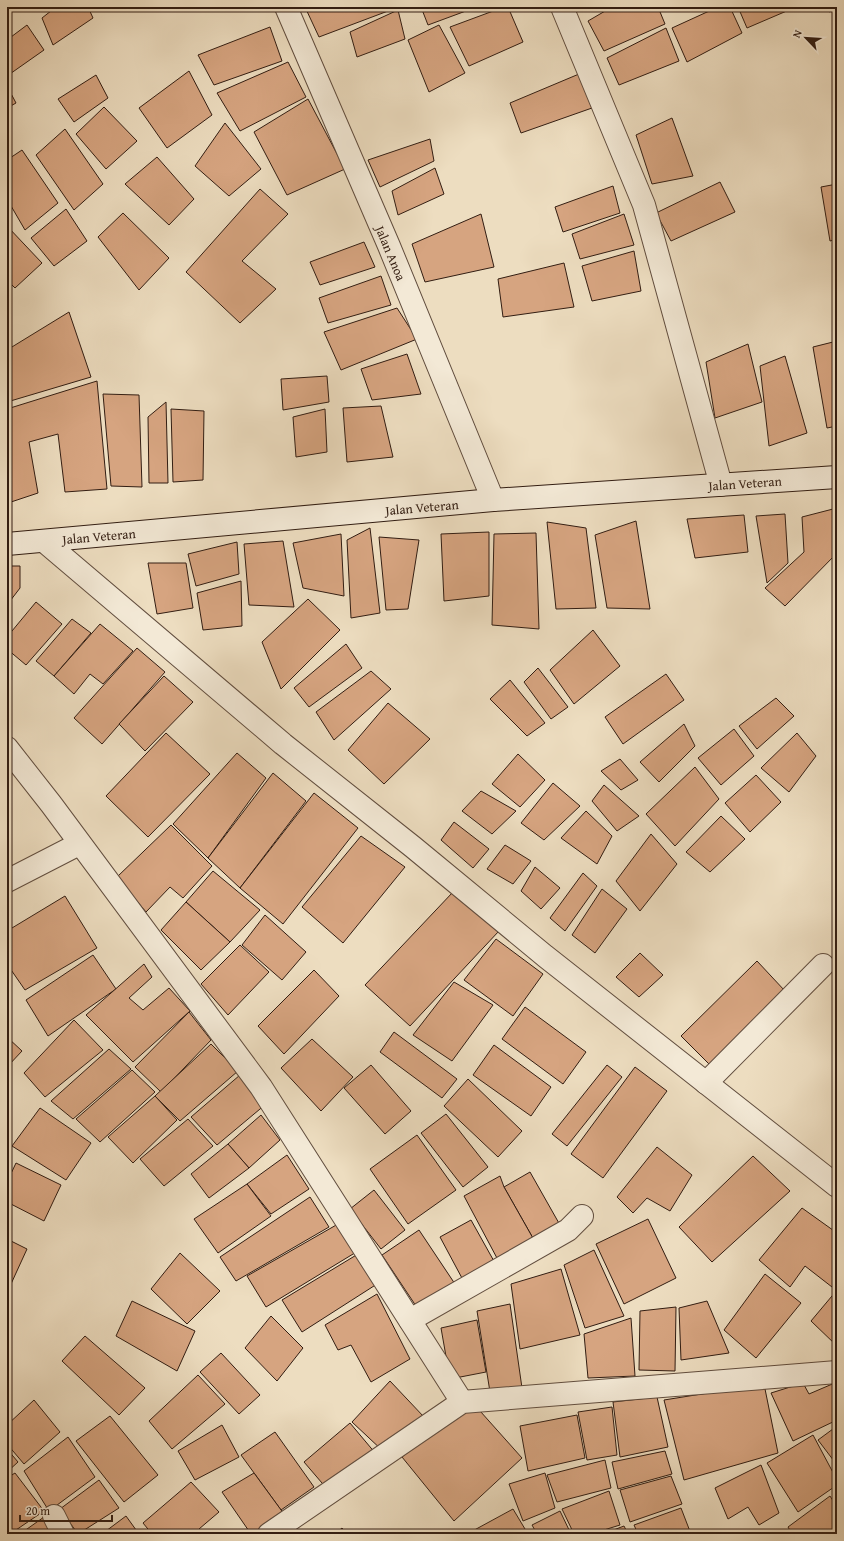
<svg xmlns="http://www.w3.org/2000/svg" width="844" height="1541" viewBox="0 0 844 1541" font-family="'Gentium Book Plus',serif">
	<rect width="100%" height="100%" fill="#edddc0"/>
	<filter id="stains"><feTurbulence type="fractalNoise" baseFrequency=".005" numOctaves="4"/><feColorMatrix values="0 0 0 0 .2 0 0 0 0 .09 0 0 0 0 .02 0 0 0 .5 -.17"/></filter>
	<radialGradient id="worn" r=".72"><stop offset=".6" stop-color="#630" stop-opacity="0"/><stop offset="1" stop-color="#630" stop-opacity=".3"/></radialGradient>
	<!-- building -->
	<g fill="#d6a480" stroke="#321d12">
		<polygon points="56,7 88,7 93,18 53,45 42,18"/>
		<polygon points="305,7 386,7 388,11 319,37"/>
		<polygon points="421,7 474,7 474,8 428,25"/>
		<polygon points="504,7 508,7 523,42 469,66 450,27"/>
		<polygon points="612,7 658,7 665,24 604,51 588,21"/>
		<polygon points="718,7 730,7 742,33 687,62 672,28"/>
		<polygon points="738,7 796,7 747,28"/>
		<polygon points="826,7 837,7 837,8 829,12"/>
		<polygon points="398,10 405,39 357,57 350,32"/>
		<polygon points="27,25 44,50 7,76 7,40"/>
		<polygon points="439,25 465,73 429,92 408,40"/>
		<polygon points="270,27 282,61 214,85 198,55"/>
		<polygon points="666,28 679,61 619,85 607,58"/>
		<polygon points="288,62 306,97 240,131 217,93"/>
		<polygon points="189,71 212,115 167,148 139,108"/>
		<polygon points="579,74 592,108 521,133 510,103"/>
		<polygon points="96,75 108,98 74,122 58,99"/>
		<polygon points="7,86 16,103 7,108"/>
		<polygon points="308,99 345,169 287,195 254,132"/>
		<polygon points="104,107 137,141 106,169 76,134"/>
		<polygon points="672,118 693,176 652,184 636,135"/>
		<polygon points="225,123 261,169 229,196 195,166"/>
		<polygon points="65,129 103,184 74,210 36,155"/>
		<polygon points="430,139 434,161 380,187 368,160"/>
		<polygon points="22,150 58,203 25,230 7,199 7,160"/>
		<polygon points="157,157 194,199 169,225 125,184"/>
		<polygon points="435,168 444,194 398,215 392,191"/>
		<polygon points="720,182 735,212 671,241 656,213"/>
		<polygon points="837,184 837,239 830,241 821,187"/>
		<polygon points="613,186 620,213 563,232 555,207"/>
		<polygon points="260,189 288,214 242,261 276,289 240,323 186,272"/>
		<polygon points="66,209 87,241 54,266 31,238"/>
		<polygon points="123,213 169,258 139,290 98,237"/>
		<polygon points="481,214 494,267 425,282 412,244"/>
		<polygon points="624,214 634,245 580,259 572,234"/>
		<polygon points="7,226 42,263 15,288 7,280"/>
		<polygon points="364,242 375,267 320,285 310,262"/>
		<polygon points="634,251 641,291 592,301 582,266"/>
		<polygon points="836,254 837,297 834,298"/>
		<polygon points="564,263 574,307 503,317 498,279"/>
		<polygon points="381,276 391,305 328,323 319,298"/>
		<polygon points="397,308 417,339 341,370 324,332"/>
		<polygon points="69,312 91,377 7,402 7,350"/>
		<polygon points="837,341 837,426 827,428 813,347"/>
		<polygon points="748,344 762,402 715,418 706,362"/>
		<polygon points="407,354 421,394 372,400 361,369"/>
		<polygon points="785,356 807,433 769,446 760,366"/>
		<polygon points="327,376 329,402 283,410 281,379"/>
		<polygon points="97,381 107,489 65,492 58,434 29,442 38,493 11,502 7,490 7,409"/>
		<polygon points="103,394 139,395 142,487 111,486"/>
		<polygon points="166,402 168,483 149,483 148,417"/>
		<polygon points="381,406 393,457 347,462 343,408"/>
		<polygon points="171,409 204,411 203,480 173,482"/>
		<polygon points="325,409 327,452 296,457 293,417"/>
		<polygon points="833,509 837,516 837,553 785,606 765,588 804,552 802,517"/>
		<polygon points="785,514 788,563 767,583 756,516"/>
		<polygon points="744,515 748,552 695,558 687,519"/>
		<polygon points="636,521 650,609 607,608 595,535"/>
		<polygon points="547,522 586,528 596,608 556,609"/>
		<polygon points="370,528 380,613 351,618 347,540"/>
		<polygon points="489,532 489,596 444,601 441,534"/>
		<polygon points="536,533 539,629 492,625 494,534"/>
		<polygon points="341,534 344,596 303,588 293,543"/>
		<polygon points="379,537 419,540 408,609 386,610"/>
		<polygon points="283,541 294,607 249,605 244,544"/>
		<polygon points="237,542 239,574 196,586 188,554"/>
		<polygon points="148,563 186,563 193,608 157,614"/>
		<polygon points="7,566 20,566 20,588 7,605"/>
		<polygon points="241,581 242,626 203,630 197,593"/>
		<polygon points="308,599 340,630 281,689 262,642"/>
		<polygon points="36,602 62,624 26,665 7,649 7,637"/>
		<polygon points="72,619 91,633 54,676 36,661"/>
		<polygon points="100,624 133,651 103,684 90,674 74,694 54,676"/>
		<polygon points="593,630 620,666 574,704 550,670"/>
		<polygon points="346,644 362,668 309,707 294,688"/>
		<polygon points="137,648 165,672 102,744 74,718"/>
		<polygon points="538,668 568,707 551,719 524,682"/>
		<polygon points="371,671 391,689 334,740 316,712"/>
		<polygon points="666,674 684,700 623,744 605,717"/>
		<polygon points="164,676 193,702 145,751 119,724"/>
		<polygon points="510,680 545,723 527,736 490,699"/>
		<polygon points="776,698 794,716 757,749 739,726"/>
		<polygon points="388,703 430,739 384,784 348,750"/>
		<polygon points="684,724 695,746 659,782 640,762"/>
		<polygon points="734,729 754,756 721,785 698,758"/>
		<polygon points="166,733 210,774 148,837 106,796"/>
		<polygon points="797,733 816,756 789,792 761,768"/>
		<polygon points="237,753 266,778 208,858 173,824"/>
		<polygon points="518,754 545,780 520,807 492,784"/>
		<polygon points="620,759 638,780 621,790 601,771"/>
		<polygon points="695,767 719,799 675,846 646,814"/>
		<polygon points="273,773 306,801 240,888 208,858"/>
		<polygon points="756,775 781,802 750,832 725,803"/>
		<polygon points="553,783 580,806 544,840 521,823"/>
		<polygon points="604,785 639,816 617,831 592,801"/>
		<polygon points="481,791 516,811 492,834 462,811"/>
		<polygon points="314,793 358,828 283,924 240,888"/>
		<polygon points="586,811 612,836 597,864 561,838"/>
		<polygon points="721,816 745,839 710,872 686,852"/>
		<polygon points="454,822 489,849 473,868 441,840"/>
		<polygon points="171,825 212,866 183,898 170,887 146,912 117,877"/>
		<polygon points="651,834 677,864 640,911 616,881"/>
		<polygon points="361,836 405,867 343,943 302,907"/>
		<polygon points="505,845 531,861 513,884 487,869"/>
		<polygon points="535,867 560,888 541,909 521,891"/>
		<polygon points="213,871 260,910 230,942 186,902"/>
		<polygon points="583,873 597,886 565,931 550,918"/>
		<polygon points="602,889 627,909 595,953 572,935"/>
		<polygon points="453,892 499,931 410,1026 365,985"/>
		<polygon points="65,896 97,948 25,990 7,964 7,931"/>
		<polygon points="186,902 230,942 201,970 161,930"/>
		<polygon points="265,915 306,952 282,980 242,945"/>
		<polygon points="496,939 543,974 513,1016 464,980"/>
		<polygon points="240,945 269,972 228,1015 201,984"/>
		<polygon points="640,953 663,975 639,997 616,977"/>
		<polygon points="93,955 116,989 48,1036 26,1000"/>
		<polygon points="757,961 785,991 710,1065 681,1036"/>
		<polygon points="144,964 152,977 129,998 143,1010 169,988 190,1011 133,1062 86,1015"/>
		<polygon points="314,970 339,996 284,1054 258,1026"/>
		<polygon points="454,982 493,1005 452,1061 413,1035"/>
		<polygon points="525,1007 586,1052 563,1084 502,1039"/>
		<polygon points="189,1012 211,1040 161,1092 135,1067"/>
		<polygon points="74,1020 103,1050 45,1097 24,1073"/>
		<polygon points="394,1032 457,1079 442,1098 380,1052"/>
		<polygon points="7,1037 22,1051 7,1067"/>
		<polygon points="312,1039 353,1077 321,1111 281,1068"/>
		<polygon points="211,1044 238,1071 180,1121 155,1096"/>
		<polygon points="494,1045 551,1087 531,1116 473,1075"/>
		<polygon points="109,1049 131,1069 73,1119 51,1101"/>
		<polygon points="371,1065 411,1111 385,1134 344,1088"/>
		<polygon points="607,1065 622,1077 567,1146 552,1134"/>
		<polygon points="635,1067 667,1091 603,1178 571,1154"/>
		<polygon points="132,1070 155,1092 100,1142 76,1119"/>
		<polygon points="240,1075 266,1104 217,1145 191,1117"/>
		<polygon points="468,1079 522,1131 498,1157 444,1106"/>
		<polygon points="155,1096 177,1120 133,1163 108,1137"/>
		<polygon points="40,1108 91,1143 66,1180 12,1146"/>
		<polygon points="446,1114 488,1167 463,1187 421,1133"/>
		<polygon points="261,1115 280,1140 249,1168 228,1144"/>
		<polygon points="188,1119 213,1146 164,1186 140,1159"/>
		<polygon points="417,1135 456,1190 408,1224 370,1169"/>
		<polygon points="228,1144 249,1168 209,1198 191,1174"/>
		<polygon points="657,1147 692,1175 670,1211 647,1198 633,1213 617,1197"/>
		<polygon points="287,1155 309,1189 271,1214 247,1184"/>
		<polygon points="753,1156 790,1191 712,1262 679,1227"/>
		<polygon points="16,1163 61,1185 44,1221 7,1202 7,1182"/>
		<polygon points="530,1172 560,1225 534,1240 504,1187"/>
		<polygon points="500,1176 504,1187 534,1240 498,1260 464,1196"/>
		<polygon points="247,1184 271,1216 218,1253 194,1219"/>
		<polygon points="374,1190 405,1230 381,1249 350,1209"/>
		<polygon points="310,1197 329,1227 236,1281 220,1257"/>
		<polygon points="802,1208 837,1233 837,1281 832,1287 805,1266 790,1287 759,1260"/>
		<polygon points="648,1219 676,1278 624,1304 596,1244"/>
		<polygon points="471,1220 495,1263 463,1280 440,1237"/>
		<polygon points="338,1224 358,1251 266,1307 247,1276"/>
		<polygon points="419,1230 455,1284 418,1309 382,1255"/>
		<polygon points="7,1239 27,1249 11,1284 7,1282"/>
		<polygon points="594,1250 624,1316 585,1328 564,1265"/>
		<polygon points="180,1253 220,1291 187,1324 151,1289"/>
		<polygon points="358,1254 377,1284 302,1332 282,1300"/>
		<polygon points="561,1269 580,1335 520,1349 511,1284"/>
		<polygon points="765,1274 801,1303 756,1358 724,1330"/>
		<polygon points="837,1290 837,1346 811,1321"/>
		<polygon points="377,1294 410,1359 371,1382 351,1345 338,1350 325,1325"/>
		<polygon points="132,1301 195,1331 177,1371 116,1336"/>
		<polygon points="707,1301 729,1353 681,1360 679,1308"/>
		<polygon points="510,1304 522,1388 490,1392 477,1311"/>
		<polygon points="676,1307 675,1371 639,1370 640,1311"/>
		<polygon points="271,1316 303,1348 277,1381 245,1348"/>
		<polygon points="631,1318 635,1376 588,1378 584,1334"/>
		<polygon points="477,1320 486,1372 450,1379 441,1328"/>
		<polygon points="85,1336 145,1388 119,1415 62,1361"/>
		<polygon points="221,1353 260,1395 239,1414 200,1372"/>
		<polygon points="198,1375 225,1404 172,1449 149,1421"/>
		<polygon points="390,1381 424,1417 384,1452 352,1422"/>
		<polygon points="837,1382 837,1420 793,1441 771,1393 803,1383 809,1394"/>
		<polygon points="764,1384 778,1453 684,1480 664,1400"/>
		<polygon points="657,1397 668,1447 620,1457 613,1402"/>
		<polygon points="34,1400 60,1432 24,1464 7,1444 7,1425"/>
		<polygon points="472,1402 522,1458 454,1521 402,1457"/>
		<polygon points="612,1407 617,1455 587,1460 578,1412"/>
		<polygon points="577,1415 585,1458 528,1471 520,1426"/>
		<polygon points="110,1416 158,1475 124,1502 76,1441"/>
		<polygon points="350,1423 376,1454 328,1490 304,1462"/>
		<polygon points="222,1425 239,1457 195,1480 178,1451"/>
		<polygon points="837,1426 837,1465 818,1440"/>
		<polygon points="275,1432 314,1487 281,1510 241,1455"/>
		<polygon points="813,1435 837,1480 837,1485 798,1512 767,1463"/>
		<polygon points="68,1437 95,1477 49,1511 24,1471"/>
		<polygon points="7,1449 18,1462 7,1472"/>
		<polygon points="665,1451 672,1474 618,1489 612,1462"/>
		<polygon points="605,1460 611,1488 557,1502 547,1475"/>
		<polygon points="761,1465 779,1513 759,1525 748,1507 728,1519 715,1488"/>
		<polygon points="15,1473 44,1511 13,1532 7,1523 7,1478"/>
		<polygon points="254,1473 284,1514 255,1534 251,1534 222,1492"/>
		<polygon points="545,1473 555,1508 523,1521 509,1484"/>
		<polygon points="671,1476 682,1504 630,1522 620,1490"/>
		<polygon points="99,1480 119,1508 78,1534 60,1509"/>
		<polygon points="191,1482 219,1512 199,1529 204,1534 152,1534 143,1523"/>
		<polygon points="609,1491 620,1525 591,1534 574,1534 562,1509"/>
		<polygon points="830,1496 837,1507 837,1534 792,1534 788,1527"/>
		<polygon points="681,1508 691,1534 638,1534 634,1525"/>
		<polygon points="513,1509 528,1534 467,1534"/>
		<polygon points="560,1511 571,1534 537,1534 532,1525"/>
		<polygon points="126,1516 139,1534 102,1534"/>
		<polygon points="44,1517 56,1534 20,1534"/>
		<polygon points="624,1526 628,1534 603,1534"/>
		<polygon points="342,1528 347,1534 335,1534"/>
	</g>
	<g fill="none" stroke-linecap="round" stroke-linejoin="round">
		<defs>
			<g id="street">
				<polyline points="286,7 389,246 493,500"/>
				<polyline points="562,7 644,205 721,485"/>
				<polyline points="44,541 283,744 413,847 545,956 837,1186"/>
				<polyline points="7,748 51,804 261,1087 462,1402"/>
				<polyline points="7,881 79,844"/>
				<polyline points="706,1083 823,965"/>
				<polyline points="410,1320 568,1230 582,1216"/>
				<polyline points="54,1516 63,1534"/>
				<polyline points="269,1534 462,1402 837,1372"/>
			</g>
			<polyline id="secondary" points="7,544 493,500 837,477"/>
		</defs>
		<!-- street casing -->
		<use href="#street" stroke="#614d3e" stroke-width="24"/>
		<!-- secondary casing -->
		<use href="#secondary" stroke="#321d12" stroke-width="24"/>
		<!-- street -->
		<use href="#street" stroke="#f3e9d6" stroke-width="22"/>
		<!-- secondary -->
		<use href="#secondary" stroke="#f3e9d6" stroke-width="22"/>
	</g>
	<g text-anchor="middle" stroke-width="3" stroke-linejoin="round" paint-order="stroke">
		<!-- street labels -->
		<g font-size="13" fill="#321d12" stroke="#f3e9d6">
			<text transform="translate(391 253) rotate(67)" y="5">Jalan Anoa</text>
			<text transform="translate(745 483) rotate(-4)" y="5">Jalan Veteran</text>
			<text transform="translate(422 507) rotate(-5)" y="5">Jalan Veteran</text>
			<text transform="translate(99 536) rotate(-5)" y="5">Jalan Veteran</text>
		</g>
	</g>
	<!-- margin -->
	<rect width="844" height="1541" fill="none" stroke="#edddc0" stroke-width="24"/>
	<rect x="8" y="8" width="828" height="1525" fill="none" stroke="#321d12" stroke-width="2"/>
	<rect x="12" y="12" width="820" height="1517" fill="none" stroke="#321d12"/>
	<!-- north arrow -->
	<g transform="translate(806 38) rotate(295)" stroke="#f3e9d6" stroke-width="3" paint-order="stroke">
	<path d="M0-3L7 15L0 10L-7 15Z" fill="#321d12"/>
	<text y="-6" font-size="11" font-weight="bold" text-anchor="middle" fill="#321d12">N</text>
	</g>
	<!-- scale -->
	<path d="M20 1515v6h92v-6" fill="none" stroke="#321d12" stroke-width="2"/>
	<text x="26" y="1515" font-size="12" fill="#321d12" stroke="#f3e9d6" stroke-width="3" paint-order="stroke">20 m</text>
	<rect width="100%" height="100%" filter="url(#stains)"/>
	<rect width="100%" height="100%" fill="url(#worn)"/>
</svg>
